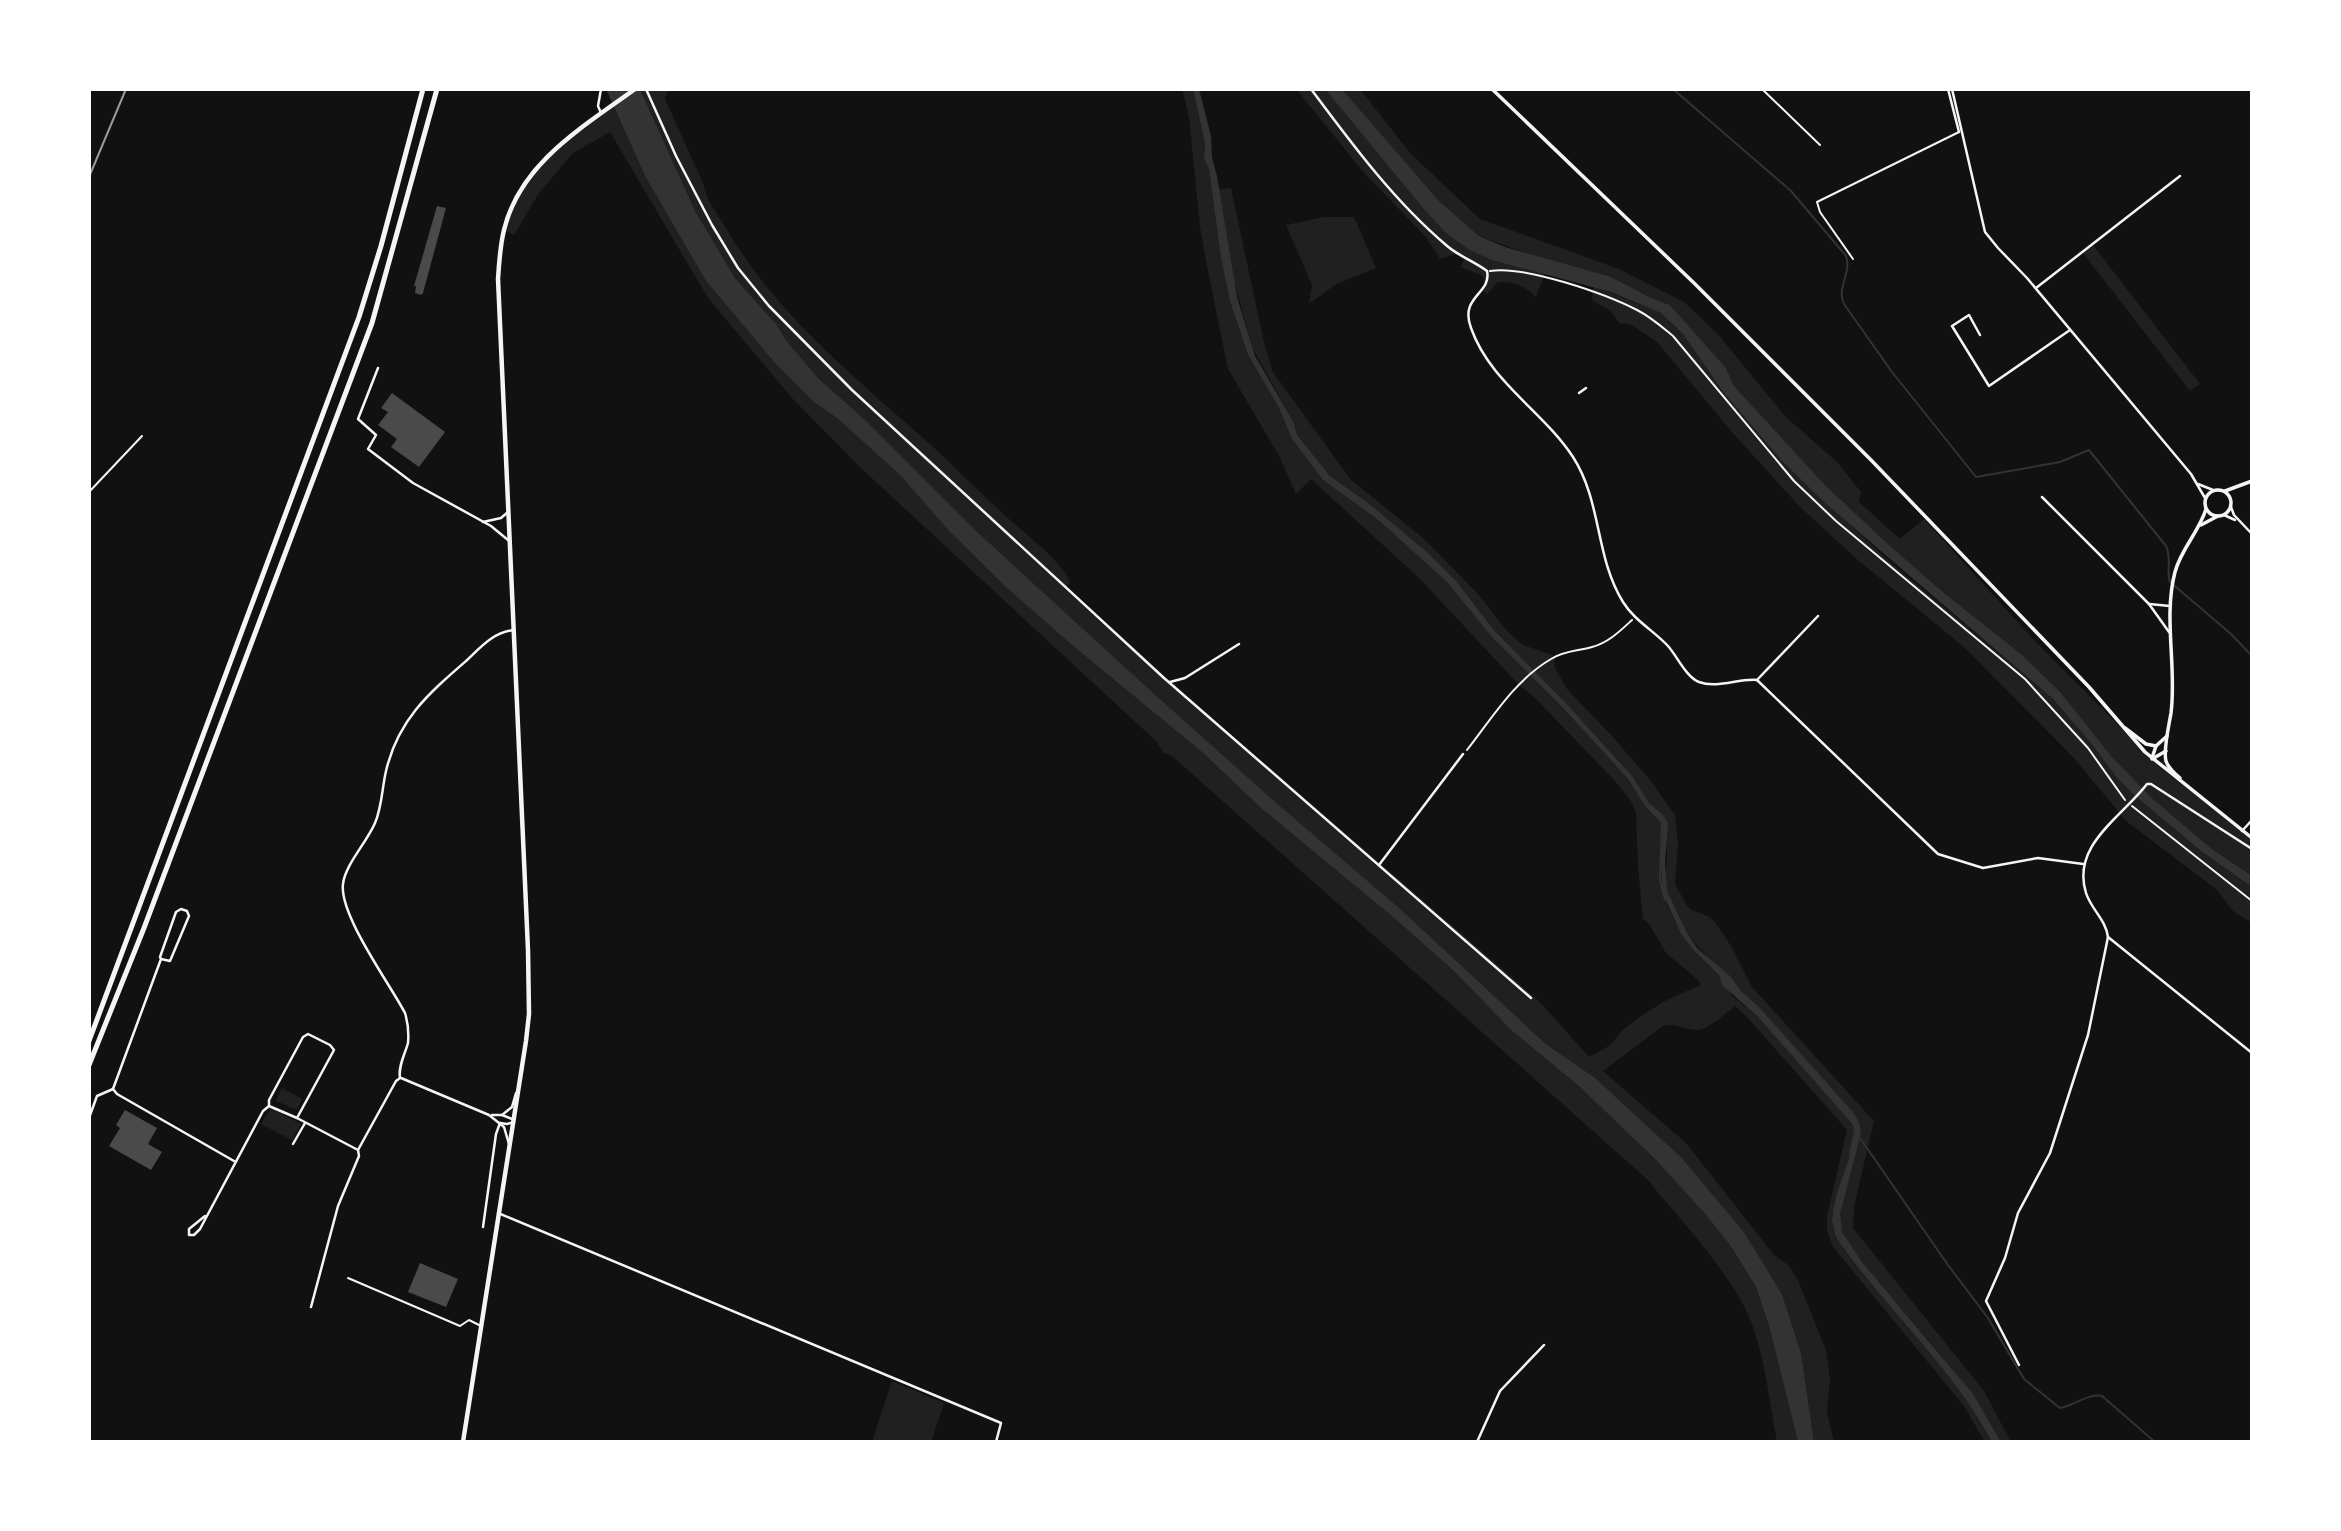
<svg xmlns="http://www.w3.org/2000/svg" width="2341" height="1531" viewBox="0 0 2341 1531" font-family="Karla,sans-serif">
	<rect width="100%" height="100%" fill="#111"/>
	<!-- green -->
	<g fill="#202020">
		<path d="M640,89H672L667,93L665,99L703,183C706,200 718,215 727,230C778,316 857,379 931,445C957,469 982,495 1008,518C1022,531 1068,567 1070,583L1065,588L1092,614L1538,1000L1589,1057L1609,1046L1623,1030L1640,1017L1663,1002L1700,985L1698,980L1666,953L1649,924L1643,919L1638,868L1636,813L1631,801L1615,781L1533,696L1520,686L1420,579L1311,479L1296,494L1279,456L1228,369L1208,271L1200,227L1189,117L1182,89H1193L1205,144L1204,158L1209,169L1230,301L1248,355L1279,408L1292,439L1323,480L1377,519L1447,582L1498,643L1563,708L1628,779L1645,806L1663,825L1660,881L1664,899L1681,934L1699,957L1721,976L1732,996L1758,1017L1853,1125C1858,1164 1825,1200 1837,1239C1886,1309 1952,1367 1992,1442H1985L1964,1406L1833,1247L1827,1230V1216L1847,1130L1747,1017L1735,1006C1726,1013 1713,1025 1702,1029C1689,1033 1676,1022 1663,1026L1603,1071L1686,1143L1774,1255L1788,1265L1798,1280L1826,1350L1830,1380L1827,1412L1834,1442H1814L1801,1353L1782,1294L1744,1232L1682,1158L1594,1077L1547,1045L1398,907L1273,800L1151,691L973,528L863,418L819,379L785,339L777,325L735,278L695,212Z"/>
		<path d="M1296,89H1325L1422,207L1492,260L1545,273L1536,297C1525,286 1514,281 1498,282L1487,294L1481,290L1485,285L1483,276L1461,267L1464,259L1455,254L1440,259L1426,237L1365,174Z"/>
		<polygon points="1342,89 1360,89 1410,153 1480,219 1619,269 1684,302 1717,333 1785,416 1838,463 1861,492 1859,502 1900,539 1924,519 2035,641 2163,770 2252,838 2252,876 2212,849 2153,799 2111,756 2021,654 1944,593 1888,544 1825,485 1734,386 1726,368 1670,305 1479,236 1439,201"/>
		<path d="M613,105L645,176L706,281L774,362L815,403L837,418L899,474L950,532L1009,590L1072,645L1203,753L1261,808L1393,917L1455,972L1511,1030L1581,1088L1656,1160L1706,1215L1730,1245L1756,1287L1769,1326L1798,1442H1777C1770,1405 1766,1366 1754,1330C1737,1278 1682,1223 1648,1180L1172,756L1164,753L1156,741L863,470L792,398L708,298L610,132L573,153L539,193L514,235L504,230L522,188L543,160Z"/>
		<path d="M1231,188L1265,347L1273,372L1350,479L1423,538L1478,594L1507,631L1523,645L1552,655L1555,658L1554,666L1567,689L1612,736L1651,781L1675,815L1678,843L1675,884L1686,904L1691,910L1710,917L1716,924L1731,946L1752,987L1874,1121L1854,1207L1853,1228L1984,1391L2011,1442H2001C1975,1393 1936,1349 1901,1308C1887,1291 1844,1245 1840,1226C1836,1209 1855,1157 1860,1137L1843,1101L1741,991C1714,959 1677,936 1667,891C1664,878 1667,866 1667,853C1667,840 1664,827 1662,814L1649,803L1617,759L1567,704L1493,629L1457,582L1427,552L1371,505L1330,476L1297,435L1293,421L1253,349L1231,270L1218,189Z"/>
		<polygon points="1324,217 1354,217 1376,268 1336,284 1309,304 1312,285 1286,225"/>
		<polygon points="2093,245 2200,384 2190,391 2083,253"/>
		<polygon points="1594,286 1661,313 1683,334 1723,392 1781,460 1889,561 2053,699 2090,742 2118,779 2133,794 2201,851 2252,887 2252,923 2233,911 2216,889 2126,821 2073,757 1964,647 1859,561 1799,506 1732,432 1658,343 1632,325 1619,323 1612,312 1592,300"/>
		<polygon points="282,1088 302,1099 297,1110 276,1101"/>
		<polygon points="273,1109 301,1124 292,1140 261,1124 269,1111"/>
		<polygon points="892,1381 944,1403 931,1442 872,1442"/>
	</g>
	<!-- water -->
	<g fill="#333">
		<polygon points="606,89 640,89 695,211 735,278 777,325 785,339 819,379 863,418 973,528 1151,691 1273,800 1398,907 1547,1045 1594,1077 1682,1158 1744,1232 1782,1294 1801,1353 1814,1442 1798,1442 1769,1326 1756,1287 1730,1245 1706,1215 1656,1160 1581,1088 1511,1030 1455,972 1393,917 1261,808 1203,753 1072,645 1009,590 950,532 899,474 837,418 815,403 774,362 706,281 645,176"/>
		<path d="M1193,89H1199L1211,136L1212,158L1217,176L1237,297L1255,356L1293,421L1297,435L1330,476L1371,505L1427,552L1457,582L1493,629L1567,704L1632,776L1649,803L1662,814L1668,823L1665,863L1667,891L1686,931L1697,948L1730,976L1741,991L1759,1007L1843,1101C1853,1112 1863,1122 1860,1137L1840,1214L1842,1232L1862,1262L1973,1394L2001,1442H1992C1952,1367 1886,1309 1837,1239C1821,1202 1858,1163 1853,1125L1758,1017L1722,985L1720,976L1694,951L1681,934L1662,892L1661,862L1663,825L1645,806L1628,779L1563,708L1492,637L1447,582L1377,519L1323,480L1292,439L1279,408L1248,355L1230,301L1221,257L1209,169L1204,158L1205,144Z"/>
		<polygon points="1325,89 1342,89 1439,201 1479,236 1505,247 1611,277 1651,298 1670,305 1726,368 1734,386 1825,485 1888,544 1944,593 2021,654 2061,693 2111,756 2153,799 2212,849 2252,876 2252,887 2201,851 2133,794 2118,779 2090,742 2053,699 1824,502 1781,460 1723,392 1683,334 1661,313 1611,292 1492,260 1468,249 1445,232 1422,207"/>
	</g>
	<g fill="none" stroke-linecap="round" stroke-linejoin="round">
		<!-- stream -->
		<g stroke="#333" stroke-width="2">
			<path d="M1673,89L1791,191L1846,256C1852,273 1836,288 1844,304L1892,372L1976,477L2060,462L2089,450L2166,546C2172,558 2166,570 2170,582L2231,634L2252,656"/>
			<polyline points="1662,823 1660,880 1665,900"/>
			<path d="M1860,1138L1948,1265L1988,1318L2024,1379L2060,1408C2074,1406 2088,1393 2102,1396L2155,1442"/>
			<polyline points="1850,1154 1854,1136"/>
			<polyline points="1833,1222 1835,1207"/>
		</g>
	</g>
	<!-- building -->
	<g fill="#4a4a4a">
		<polygon points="437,206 446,208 423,293 421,295 415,293 416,286 414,286"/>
		<polygon points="392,393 445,432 419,467 391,447 397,439 378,425 388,412 381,408"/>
		<polygon points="125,1110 157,1128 148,1144 162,1152 151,1170 109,1146 120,1128 116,1125"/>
		<polygon points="420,1263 458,1279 446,1307 408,1292"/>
	</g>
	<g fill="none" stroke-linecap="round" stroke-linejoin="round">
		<!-- path -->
		<g stroke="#f5f5f5" stroke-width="2">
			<path d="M1490,271C1524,265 1606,294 1637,310C1651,317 1662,327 1673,336L1794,481L1836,521L2025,679L2088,748L2125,800"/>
			<polyline points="89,492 142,436"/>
			<path d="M1467,750C1492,718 1515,680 1551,659C1563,651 1578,651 1592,647C1608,643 1620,631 1632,620"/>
			<polyline points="2132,806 2252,901"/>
		</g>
		<!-- service -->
		<g stroke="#f5f5f5" stroke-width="2">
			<polyline points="1762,89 1820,145"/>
			<polyline points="1853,259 1820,212 1817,202 1959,132"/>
			<polyline points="348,1278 460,1326 469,1320 481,1326"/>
		</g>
		<!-- minor -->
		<g stroke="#f5f5f5" stroke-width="2.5">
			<polyline points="646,89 676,156 712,225 738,268 769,306 852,390 1164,678 1531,998"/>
			<path d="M1311,89C1352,144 1394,201 1446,245C1458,256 1474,261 1487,271C1492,294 1459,296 1471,328C1490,382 1543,411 1573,457C1602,502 1595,557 1623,602C1634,620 1654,631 1668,646C1677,656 1686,677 1699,682C1717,689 1739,678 1757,680L1938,854L1983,868L2038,858L2083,864"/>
			<polyline points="1948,89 1959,132"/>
			<polyline points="1952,89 1985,232 1998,248 2027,278 2191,474 2205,498"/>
			<polyline points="601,113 598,106 601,89"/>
			<polyline points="2036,288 2180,176"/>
			<polyline points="1980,335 1969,315 1952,326 1989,386 2070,330"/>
			<polyline points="378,368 358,419 376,435 368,449 413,483 491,526 508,540"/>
			<polyline points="1579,393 1586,388"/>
			<polyline points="2198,484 2213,490"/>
			<polyline points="2042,497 2149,604 2169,632"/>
			<polyline points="2231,507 2234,515 2252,534"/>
			<polyline points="2224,515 2235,520"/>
			<polyline points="483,522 501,518 508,512"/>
			<polyline points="2149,604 2170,606"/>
			<polyline points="1757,680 1818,616"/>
			<polyline points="1170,682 1185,678 1239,644"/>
			<polyline points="2242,831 2252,820"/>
			<polyline points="1379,865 1463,754"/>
			<polyline points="2108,937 2252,1053"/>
			<polyline points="161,959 170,961 189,916 187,911 181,909 176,912 160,957 161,959 113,1089 117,1094 234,1161"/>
			<polyline points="401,1078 489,1115 504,1127 509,1144"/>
			<polyline points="269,1106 297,1118"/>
			<polyline points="492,1115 502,1115 512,1119"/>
			<polyline points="502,1115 512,1107 516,1093"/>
			<polyline points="89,1118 97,1096 113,1089"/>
			<polyline points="500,1123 507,1124 514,1122"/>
			<polyline points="293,1144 305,1123"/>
			<polyline points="498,1213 1001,1423 996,1442"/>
			<polyline points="205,1216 189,1229 189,1235 194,1235 200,1229 263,1111 269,1106 269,1100 303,1037 308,1034 330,1045 334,1050 297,1118 358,1150"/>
			<polyline points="483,1227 496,1134 500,1123"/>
			<path d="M311,1307L338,1206L359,1156L358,1150L396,1081L400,1078C398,1066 405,1054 408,1043C409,1032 408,1023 405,1013C390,984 339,915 343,884C345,865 367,842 375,823C382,807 382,788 386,771C398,720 428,694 466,661C480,648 493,632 514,630"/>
			<path d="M2019,1365L1986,1301L2005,1258L2018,1213L2050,1153L2088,1035L2108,937C2106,920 2091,909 2086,893C2071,845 2122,817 2147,784H2151L2252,849"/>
			<polyline points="1477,1442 1500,1391 1544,1345"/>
		</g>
		<!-- tertiary -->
		<g stroke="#f5f5f5" stroke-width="3.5">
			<circle cx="2218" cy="503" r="13"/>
			<polyline points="2225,491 2252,481"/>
			<polyline points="2201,525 2218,516"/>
			<polyline points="2125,728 2146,744 2156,746"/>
			<polyline points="2152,758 2156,746 2167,736"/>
			<polyline points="2152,759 2166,751"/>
			<path d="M2180,778C2174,773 2168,768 2166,761C2163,750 2169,725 2171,713C2177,667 2163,618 2175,572C2181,549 2199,532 2206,509"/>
		</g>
		<!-- secondary -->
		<polyline stroke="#f5f5f5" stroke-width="3.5" points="1492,89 1694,283 1872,461 2089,687 2145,752 2252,838"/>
		<!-- primary -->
		<path stroke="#f5f5f5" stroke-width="4.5" d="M463,1442L526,1041L529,1014L528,950L498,279C499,263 500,246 504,230C520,163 583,127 635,89"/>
		<!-- motorway -->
		<g stroke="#f5f5f5" stroke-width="5">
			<polyline points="89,1041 359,317 381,246 423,89"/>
			<polyline points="89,1065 144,928 372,323 437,89"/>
		</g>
		<!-- rail -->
		<polyline stroke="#9a9a9a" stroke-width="2" points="89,177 126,89"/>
	</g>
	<!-- border -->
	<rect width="2341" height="1531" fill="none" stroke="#ffffff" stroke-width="182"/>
</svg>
